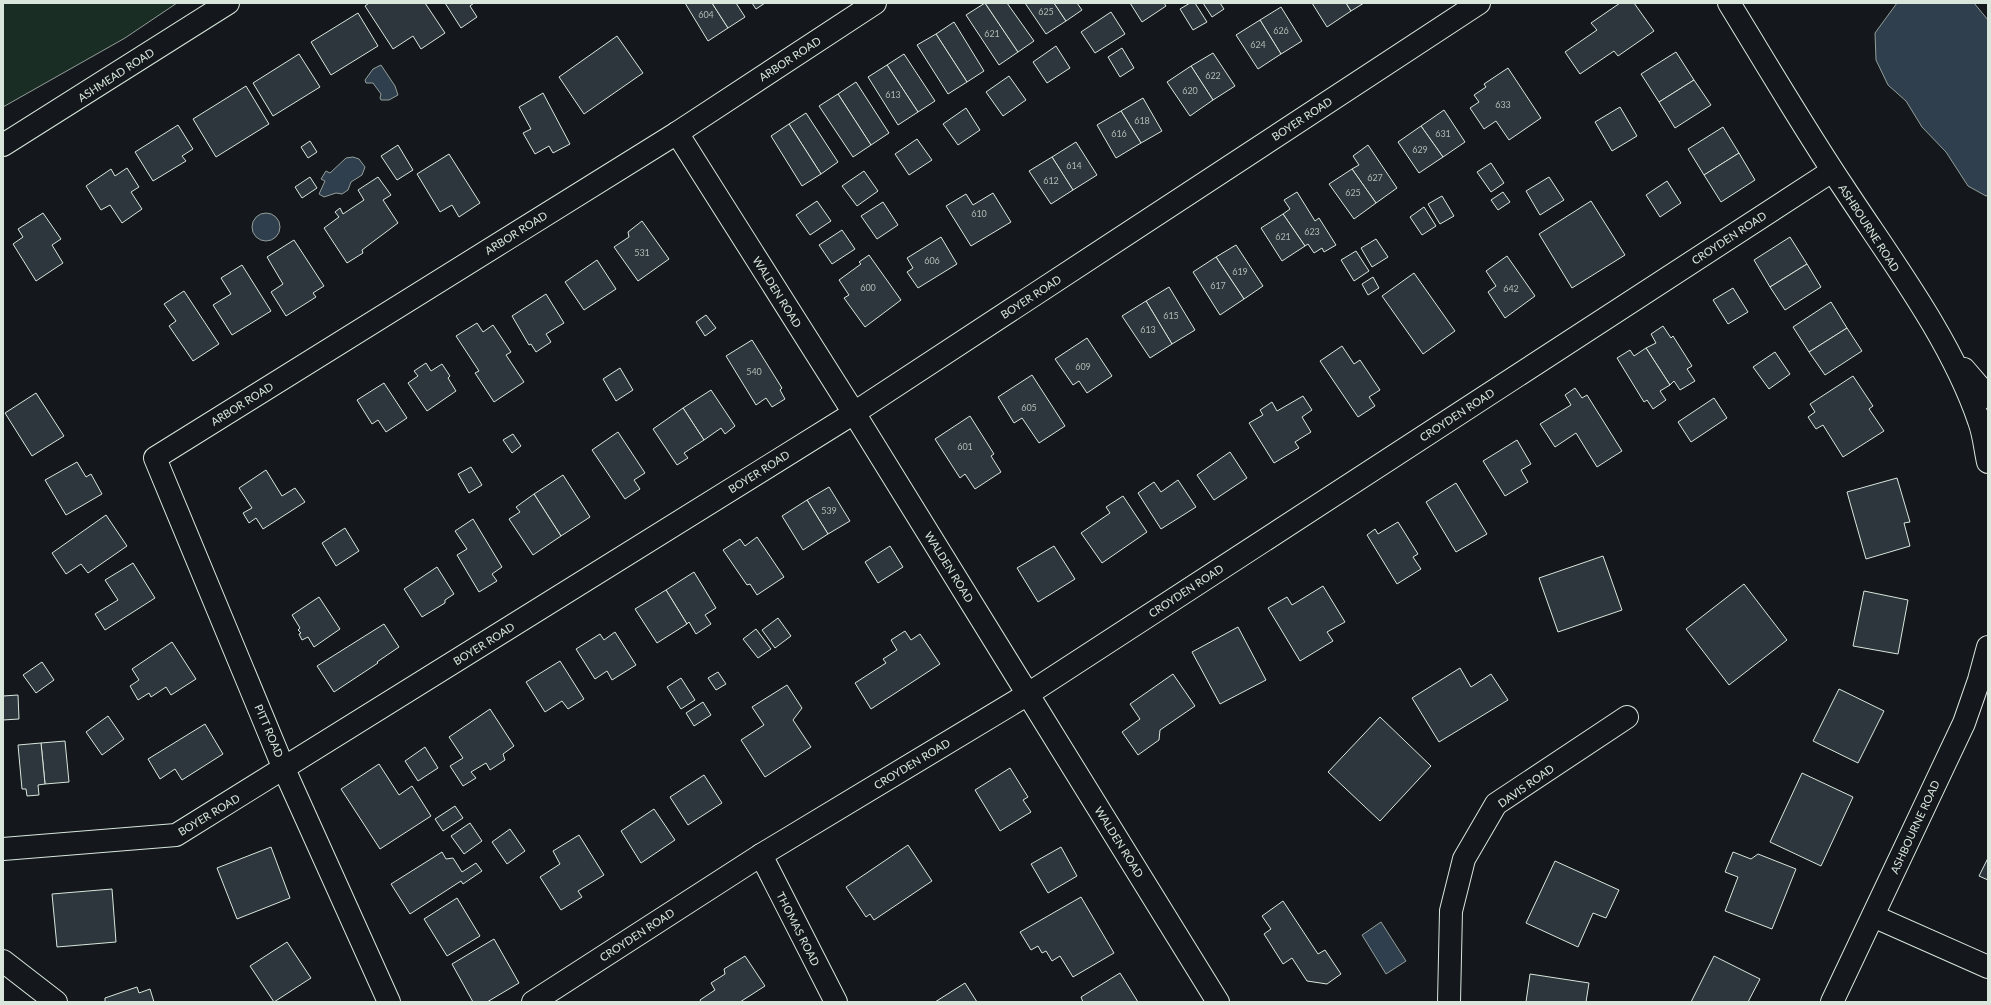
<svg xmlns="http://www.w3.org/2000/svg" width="1991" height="1005" viewBox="0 0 1991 1005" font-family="Lato,sans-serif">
	<rect width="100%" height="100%" fill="#14181c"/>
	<!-- green -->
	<polygon fill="#1a2d24" stroke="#939e99" points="3,3 177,3 125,38 3,107"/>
	<!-- water -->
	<g fill="#2f3f4d" stroke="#939e99">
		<polygon points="1897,3 1974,3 1988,20 1988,195 1986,196 1968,186 1946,152 1922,127 1906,101 1888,85 1876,60 1875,33"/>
		<polygon points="381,65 395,86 398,95 389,100 381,100 380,98 381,94 373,83 366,83 365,80 373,69"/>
		<polygon points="353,157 359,159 365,167 362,175 351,182 348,190 342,194 336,193 324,197 319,194 325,181 321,179 326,171 330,173 346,158"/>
		<circle cx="266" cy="227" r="14"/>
		<polygon points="1381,922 1406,961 1386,974 1362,935"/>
	</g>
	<!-- building -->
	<g fill="#2c363c" stroke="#d8e6dc">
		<polygon points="369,3 425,3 445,33 421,49 413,36 393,49 365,6"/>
		<polygon points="445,3 474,3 470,6 477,17 461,28"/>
		<polygon points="685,3 712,3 728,28 708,41"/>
		<polygon points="712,3 736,3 745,17 728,28"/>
		<polygon points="752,3 765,3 756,9"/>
		<polygon points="985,3 1018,52 999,65 966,15"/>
		<polygon points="985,3 1007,3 1034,41 1018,52"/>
		<polygon points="1025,3 1054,3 1066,21 1046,34"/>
		<polygon points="1054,3 1077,3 1082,10 1066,21"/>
		<polygon points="1130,3 1164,3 1166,6 1142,22"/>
		<polygon points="1190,3 1195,3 1207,22 1193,30 1180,9"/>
		<polygon points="1203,3 1220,3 1224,9 1212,17"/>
		<polygon points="1312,3 1346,3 1351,11 1327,27"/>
		<polygon points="1346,3 1364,3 1351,11"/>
		<polygon points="1620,3 1634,3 1654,31 1618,56 1614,51 1580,74 1565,52 1597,30 1591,23"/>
		<polygon points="1281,7 1302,41 1281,54 1260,20"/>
		<polygon points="1111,12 1125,34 1095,53 1081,32"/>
		<polygon points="358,13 378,46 331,75 311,42"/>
		<polygon points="1260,20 1281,54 1258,69 1236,35"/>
		<polygon points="954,22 984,71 967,82 936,34"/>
		<polygon points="936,34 967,82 948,94 917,45"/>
		<polygon points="617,36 643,73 584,114 559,77"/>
		<polygon points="1056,46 1070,68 1047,83 1033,62"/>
		<polygon points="1122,48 1134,68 1120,77 1108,57"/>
		<polygon points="1676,52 1694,80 1659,102 1641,74"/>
		<polygon points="1213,53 1235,86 1213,100 1191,66"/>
		<polygon points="299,54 320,87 273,116 253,83"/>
		<polygon points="904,54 935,101 918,112 887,65"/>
		<polygon points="887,65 918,112 898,125 868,77"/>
		<polygon points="1191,66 1213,100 1190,116 1167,82"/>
		<polygon points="1508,68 1541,118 1509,140 1496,121 1484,129 1470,108 1479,102 1474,95 1486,87 1484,84"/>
		<polygon points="1009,76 1026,100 1003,116 986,92"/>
		<polygon points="1694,80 1711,105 1675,128 1659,102"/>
		<polygon points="856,82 889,133 871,145 838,94"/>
		<polygon points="246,86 269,124 216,157 193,119"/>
		<polygon points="543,93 570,144 553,153 549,146 535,154 523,133 531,129 519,107"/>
		<polygon points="838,94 871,145 853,157 819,106"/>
		<polygon points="1143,98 1162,131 1141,143 1121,111"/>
		<polygon points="1620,107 1637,136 1612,151 1595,122"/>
		<polygon points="966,108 980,130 958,145 943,124"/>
		<polygon points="1444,110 1465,142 1443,157 1421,126"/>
		<polygon points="1121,111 1141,143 1116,158 1097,125"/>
		<polygon points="806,113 838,162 821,174 789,124"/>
		<polygon points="789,124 821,174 802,186 771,136"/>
		<polygon points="178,125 193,149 182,156 186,161 153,181 135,152"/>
		<polygon points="1421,126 1443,157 1419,173 1398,142"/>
		<polygon points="1723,127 1739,153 1704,175 1688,149"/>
		<polygon points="917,139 932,160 909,175 895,154"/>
		<polygon points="310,141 317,152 308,158 301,147"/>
		<polygon points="1076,142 1097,175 1073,190 1052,157"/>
		<polygon points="398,145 413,170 397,180 381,156"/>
		<polygon points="1368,145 1397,188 1376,203 1352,169 1359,165 1353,156"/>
		<polygon points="1739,153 1755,180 1721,202 1704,175"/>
		<polygon points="449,154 480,203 459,217 452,205 440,212 417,174"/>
		<polygon points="1052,157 1073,190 1051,204 1029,171"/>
		<polygon points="1491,163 1504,183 1491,192 1477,172"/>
		<polygon points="127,168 139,187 131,192 142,209 122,223 110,205 101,210 86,186 111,169 115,176"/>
		<polygon points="1352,169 1376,203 1354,219 1329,184"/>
		<polygon points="864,171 878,191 857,206 842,186"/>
		<polygon points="310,177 317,188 302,198 295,187"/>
		<polygon points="378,177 391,195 383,200 398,223 362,250 363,253 347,263 324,228 339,217 335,212 340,208 343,214 364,200 358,190"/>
		<polygon points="1549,177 1564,200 1540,215 1526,191"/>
		<polygon points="1667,181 1681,203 1660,217 1646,195"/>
		<polygon points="1297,192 1315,221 1319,218 1336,245 1324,252 1322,248 1314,253 1308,244 1305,246 1283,214 1290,209 1284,200"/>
		<polygon points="1503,192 1510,202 1498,210 1491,200"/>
		<polygon points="993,193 1011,222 971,246 946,206 966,194 973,205"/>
		<polygon points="1442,196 1454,216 1440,224 1428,204"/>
		<polygon points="817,201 831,221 810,235 796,215"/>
		<polygon points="1591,201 1625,255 1572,288 1539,234"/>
		<polygon points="883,202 898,225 877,239 861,216"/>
		<polygon points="1424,207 1436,226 1422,235 1410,217"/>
		<polygon points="43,213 61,239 52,245 63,263 36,281 13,244 23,237 18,229"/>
		<polygon points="1283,214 1305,246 1282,261 1261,228"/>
		<polygon points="642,221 669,259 638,281 614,247 629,237 628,232"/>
		<polygon points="842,230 855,249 832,264 819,245"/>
		<polygon points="941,237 957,264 918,288 907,272 913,268 907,258"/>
		<polygon points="1790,237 1807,264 1770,287 1754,260"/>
		<polygon points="1376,239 1388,257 1372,267 1361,248"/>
		<polygon points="294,240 324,286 313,293 316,297 286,316 271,292 283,284 267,257"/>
		<polygon points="1236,245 1263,286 1244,299 1216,257"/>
		<polygon points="1356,251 1369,271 1354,281 1341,260"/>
		<polygon points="869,255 901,300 865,327 844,298 849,295 839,280 861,264 859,262"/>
		<polygon points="1507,256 1535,296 1505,318 1488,292 1496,286 1486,271"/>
		<polygon points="1216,257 1244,299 1220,315 1193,272"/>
		<polygon points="597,260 616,289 584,310 565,282"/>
		<polygon points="1807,264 1821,287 1785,310 1770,287"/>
		<polygon points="242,265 271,311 232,335 213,305 231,294 221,278"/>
		<polygon points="1414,273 1455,331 1423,354 1382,296"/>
		<polygon points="1373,277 1379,288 1368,295 1362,284"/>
		<polygon points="1169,287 1195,330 1172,344 1146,301"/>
		<polygon points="1733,288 1748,312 1728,324 1713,300"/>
		<polygon points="184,291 219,344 193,361 169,326 176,321 164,304"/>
		<polygon points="546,294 564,323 546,334 551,342 536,352 531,344 529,345 512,316"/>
		<polygon points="1146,301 1172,344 1150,358 1122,316"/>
		<polygon points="1831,302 1847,328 1809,352 1793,327"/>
		<polygon points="706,315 716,328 705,336 696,322"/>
		<polygon points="477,323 483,332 493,325 511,352 506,355 524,382 494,402 475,373 479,371 456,336"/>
		<polygon points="1663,326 1671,338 1673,336 1692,366 1687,369 1695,381 1680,390 1674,381 1670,385 1646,348 1656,343 1651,334"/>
		<polygon points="1847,328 1862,351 1825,375 1809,352"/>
		<polygon points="1087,338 1112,376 1087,393 1079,381 1073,385 1055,359"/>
		<polygon points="752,340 782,388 780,390 785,399 772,407 766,398 756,405 726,356"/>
		<polygon points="1342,346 1354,364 1360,360 1380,390 1369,397 1375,406 1358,417 1320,361"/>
		<polygon points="1646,348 1670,385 1660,391 1666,400 1653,409 1647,400 1644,402 1617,358 1630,350 1634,356"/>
		<polygon points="1775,352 1790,374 1769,389 1753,367"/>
		<polygon points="426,363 431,371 442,364 450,376 448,378 456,391 427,411 408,383 418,376 414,371"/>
		<polygon points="620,368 633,390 616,401 603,379"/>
		<polygon points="1032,375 1065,426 1039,443 1022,418 1014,423 998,397"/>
		<polygon points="1853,376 1873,406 1869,409 1884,431 1843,457 1823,425 1816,429 1808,417 1815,412 1810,404"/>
		<polygon points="384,383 407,418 386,432 378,420 372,424 357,400"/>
		<polygon points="1575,388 1582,398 1587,395 1622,451 1597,467 1576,433 1555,447 1540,424 1571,405 1565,395"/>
		<polygon points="711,390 735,426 725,434 721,428 704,440 683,408"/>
		<polygon points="36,393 64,436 32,456 5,413"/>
		<polygon points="1303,396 1312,410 1302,417 1311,432 1295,442 1299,448 1274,463 1249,423 1263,415 1260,410 1272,402 1277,411"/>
		<polygon points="1714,398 1727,418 1691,442 1678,422"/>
		<polygon points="683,408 704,440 684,453 688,458 677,465 653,429"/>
		<polygon points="970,416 994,454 991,456 1001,472 975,489 965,474 960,478 935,439"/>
		<polygon points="618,432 645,473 634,480 640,489 625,499 592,450"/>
		<polygon points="513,434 521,446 512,453 503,440"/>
		<polygon points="1517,440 1531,464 1521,470 1528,482 1505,496 1483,461"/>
		<polygon points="1230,452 1247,478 1214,500 1197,475"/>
		<polygon points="77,462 86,477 91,474 102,494 66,515 45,480"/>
		<polygon points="471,467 482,485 469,493 458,474"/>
		<polygon points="266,470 282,496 295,488 305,502 263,529 256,518 249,523 243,513 252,508 239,488"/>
		<polygon points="563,475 590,517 561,536 534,494"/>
		<polygon points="1897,478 1910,522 1904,523 1910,546 1866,559 1847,492"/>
		<polygon points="1178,480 1196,507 1161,529 1138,493 1154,482 1161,492"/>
		<polygon points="1456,483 1487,534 1456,552 1426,502"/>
		<polygon points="829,487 850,521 828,534 807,500"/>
		<polygon points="534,494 561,536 533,555 509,519 520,512 516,507"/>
		<polygon points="1123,496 1147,532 1102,563 1081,533 1110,513 1106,507"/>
		<polygon points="807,500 828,534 803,550 782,516"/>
		<polygon points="106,515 127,546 88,573 81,564 66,574 52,553"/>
		<polygon points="473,519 502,567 492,574 497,581 479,592 457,555 467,549 455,531"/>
		<polygon points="1398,522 1418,554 1413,557 1421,569 1397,584 1367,535 1375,529 1378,534"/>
		<polygon points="345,528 359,551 336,566 322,543"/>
		<polygon points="757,537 784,577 757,595 750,584 747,585 723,550 740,539 745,546"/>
		<polygon points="890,546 903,567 878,583 865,562"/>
		<polygon points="1054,546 1075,579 1038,602 1017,568"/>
		<polygon points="1603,556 1622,610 1558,632 1539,578"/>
		<polygon points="133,563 155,598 105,630 95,614 118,600 105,580"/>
		<polygon points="437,567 454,594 445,600 445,603 422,617 404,589"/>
		<polygon points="694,572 716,608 705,615 711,624 696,634 689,622 687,624 666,590"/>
		<polygon points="1744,584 1787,640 1729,685 1686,629"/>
		<polygon points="1323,586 1345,622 1327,632 1333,641 1300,661 1268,608 1287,597 1292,605"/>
		<polygon points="666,590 687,624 657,643 635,609"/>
		<polygon points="1864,591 1908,600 1898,654 1853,646"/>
		<polygon points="319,597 340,629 314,647 308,637 302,640 299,634 301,633 298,630 300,628 292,615"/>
		<polygon points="778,618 791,636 775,648 762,630"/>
		<polygon points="384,624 399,647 377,662 378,663 334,692 317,666"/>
		<polygon points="1238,627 1266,680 1220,704 1192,652"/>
		<polygon points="756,629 771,649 758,658 743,639"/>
		<polygon points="905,631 911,640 920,634 940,664 871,709 855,683 886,663 883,659 897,650 891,640"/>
		<polygon points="615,632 636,665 612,680 607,671 595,679 576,649 600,634 604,640"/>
		<polygon points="172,642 196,679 171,695 166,687 151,697 149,693 138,700 130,686 139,680 132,669"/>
		<polygon points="560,661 584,699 568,709 562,701 545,712 526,682"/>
		<polygon points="42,662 54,680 36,693 23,675"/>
		<polygon points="1460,668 1471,687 1491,674 1508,700 1439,742 1412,698"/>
		<polygon points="718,672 726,684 716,690 708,678"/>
		<polygon points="1173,674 1195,706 1160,730 1159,740 1138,755 1122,732 1140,719 1130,704"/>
		<polygon points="681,678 695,700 681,709 667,687"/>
		<polygon points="787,685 802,708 793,720 811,747 765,777 741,740 764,725 752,707"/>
		<polygon points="1839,689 1884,711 1858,763 1813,741"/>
		<polygon points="18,695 19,719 3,720 3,696"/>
		<polygon points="703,702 711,715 694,726 686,713"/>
		<polygon points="490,709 514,746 503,754 505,760 490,770 486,763 471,772 476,778 463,786 450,766 463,758 449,737"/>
		<polygon points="108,716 124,739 102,755 86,732"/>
		<polygon points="1380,717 1431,766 1380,821 1328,772"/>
		<polygon points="205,724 223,754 182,780 175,769 160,779 148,759"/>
		<polygon points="65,741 69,782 45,784 41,743"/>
		<polygon points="41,743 45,784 38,785 39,795 27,796 26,789 22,789 18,745"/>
		<polygon points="425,747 438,768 418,781 405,761"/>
		<polygon points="379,764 399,795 412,786 431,816 380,849 341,789"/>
		<polygon points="1010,768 1028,797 1023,800 1031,812 1000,831 975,790"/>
		<polygon points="1802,773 1853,797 1821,866 1770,842"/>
		<polygon points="704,775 722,803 688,825 670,797"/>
		<polygon points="455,806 463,818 443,831 435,819"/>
		<polygon points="654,809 675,840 641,863 621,831"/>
		<polygon points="470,823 482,841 464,854 451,836"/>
		<polygon points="510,829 525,851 507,864 492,842"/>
		<polygon points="579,835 604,875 578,891 582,897 561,910 540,877 560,864 553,851"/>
		<polygon points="908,845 932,881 874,920 870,914 866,917 846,887"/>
		<polygon points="271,847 290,898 237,919 217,868"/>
		<polygon points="1061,847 1077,876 1048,893 1031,864"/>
		<polygon points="442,852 446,859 453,858 462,872 476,863 482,871 463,884 461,881 410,914 391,884"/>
		<polygon points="1733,852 1751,859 1758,854 1796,869 1772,929 1725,911 1738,877 1725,872"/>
		<polygon points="1988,858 1988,880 1979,876"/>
		<polygon points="1555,861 1619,890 1606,918 1593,913 1578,947 1526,923"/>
		<polygon points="112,889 116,942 57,947 52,894"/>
		<polygon points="1081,897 1114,953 1073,977 1060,956 1052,961 1046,951 1042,953 1038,946 1031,950 1020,932"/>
		<polygon points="457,898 480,936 447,956 424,919"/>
		<polygon points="1283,901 1318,954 1325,950 1341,974 1327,984 1307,981 1292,958 1283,964 1264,934 1271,929 1262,916"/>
		<polygon points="494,939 519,983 487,1002 473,1002 452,964"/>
		<polygon points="287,942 311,978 274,1002 250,966"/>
		<polygon points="745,956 765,986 740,1002 701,1002 700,1000 715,990 711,983 725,974 724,969"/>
		<polygon points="1714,956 1760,979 1748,1002 1691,1002"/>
		<polygon points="1120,973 1138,1002 1083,1002 1081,997"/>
		<polygon points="1530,974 1589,983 1586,1002 1526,1002"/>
		<polygon points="965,983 977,1002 935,1002"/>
		<polygon points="137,987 139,993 150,989 154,1002 105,1002 105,998"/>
	</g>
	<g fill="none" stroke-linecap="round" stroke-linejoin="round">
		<defs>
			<g id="minor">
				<path d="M1729,3C1767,65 1804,128 1844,188C1891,260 1951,339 1979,421C1984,434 1985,449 1988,462"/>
				<polyline points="677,133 854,413 1218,1002"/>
				<polyline points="3,145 228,3"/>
				<polyline points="1964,369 1988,397"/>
				<polyline points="3,849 176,835 854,413 1479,3"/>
				<polyline points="761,855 836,1002"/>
				<polyline points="1873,916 1988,967"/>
				<polyline points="3,961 56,1002"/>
				<polyline points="389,1002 284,769 155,458 677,133 875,3"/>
				<polyline points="533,1002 761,855 1028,694 1832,171"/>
				<polyline points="1449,1002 1451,911 1464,859 1496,804 1627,717"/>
				<polyline points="1832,1002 1964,723 1979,680 1988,647"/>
			</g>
		</defs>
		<!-- minor casing -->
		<use href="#minor" stroke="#d8e6dc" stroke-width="24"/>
		<!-- minor -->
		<use href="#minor" stroke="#14181c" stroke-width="22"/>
	</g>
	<g text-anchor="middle" stroke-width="3" stroke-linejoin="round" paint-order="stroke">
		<!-- number labels -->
		<g font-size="9" fill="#adbab4">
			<text x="1046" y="15">625</text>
			<text x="706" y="18">604</text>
			<text x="1281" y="34">626</text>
			<text x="992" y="37">621</text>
			<text x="1258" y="48">624</text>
			<text x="1213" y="79">622</text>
			<text x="1190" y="94">620</text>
			<text x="893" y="98">613</text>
			<text x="1503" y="108">633</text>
			<text x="1142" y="124">618</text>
			<text x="1119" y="137">616</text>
			<text x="1443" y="137">631</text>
			<text x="1420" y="153">629</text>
			<text x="1074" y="169">614</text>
			<text x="1375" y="181">627</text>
			<text x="1051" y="184">612</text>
			<text x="1353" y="196">625</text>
			<text x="979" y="217">610</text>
			<text x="1312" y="235">623</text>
			<text x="1283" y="240">621</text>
			<text x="642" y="256">531</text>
			<text x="932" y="264">606</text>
			<text x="1240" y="275">619</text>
			<text x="1218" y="289">617</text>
			<text x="868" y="291">600</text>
			<text x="1511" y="292">642</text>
			<text x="1171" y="319">615</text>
			<text x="1148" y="333">613</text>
			<text x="1083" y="370">609</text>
			<text x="754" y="375">540</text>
			<text x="1029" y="411">605</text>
			<text x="965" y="450">601</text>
			<text x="829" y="514">539</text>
		</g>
		<!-- street labels -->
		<g font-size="11" fill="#d8e6dc" stroke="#14181c">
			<text transform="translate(790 59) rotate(-33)" y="4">ARBOR ROAD</text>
			<text transform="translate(116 75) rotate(-33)" y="4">ASHMEAD ROAD</text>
			<text transform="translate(1302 119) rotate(-33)" y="4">BOYER ROAD</text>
			<text transform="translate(1869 228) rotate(57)" y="4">ASHBOURNE ROAD</text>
			<text transform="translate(516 233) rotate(-32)" y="4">ARBOR ROAD</text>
			<text transform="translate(1729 238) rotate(-33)" y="4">CROYDEN ROAD</text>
			<text transform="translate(777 292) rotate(58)" y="4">WALDEN ROAD</text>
			<text transform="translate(1031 297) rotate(-33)" y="4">BOYER ROAD</text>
			<text transform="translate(242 404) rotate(-32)" y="4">ARBOR ROAD</text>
			<text transform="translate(1457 415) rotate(-33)" y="4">CROYDEN ROAD</text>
			<text transform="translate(759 472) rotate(-32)" y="4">BOYER ROAD</text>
			<text transform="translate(949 567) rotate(58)" y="4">WALDEN ROAD</text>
			<text transform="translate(1186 591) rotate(-33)" y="4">CROYDEN ROAD</text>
			<text transform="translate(484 644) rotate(-32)" y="4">BOYER ROAD</text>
			<text transform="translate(269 731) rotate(67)" y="4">PITT ROAD</text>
			<text transform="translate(912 764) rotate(-31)" y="4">CROYDEN ROAD</text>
			<text transform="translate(1526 786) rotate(-35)" y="4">DAVIS ROAD</text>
			<text transform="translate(209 815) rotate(-31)" y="4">BOYER ROAD</text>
			<text transform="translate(1915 827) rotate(-65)" y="4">ASHBOURNE ROAD</text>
			<text transform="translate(1119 842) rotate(58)" y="4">WALDEN ROAD</text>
			<text transform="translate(798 929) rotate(63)" y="4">THOMAS ROAD</text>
			<text transform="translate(637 935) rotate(-33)" y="4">CROYDEN ROAD</text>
		</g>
	</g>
	<!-- border -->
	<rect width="1991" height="1005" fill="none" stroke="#d8e6dc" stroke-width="8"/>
</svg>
